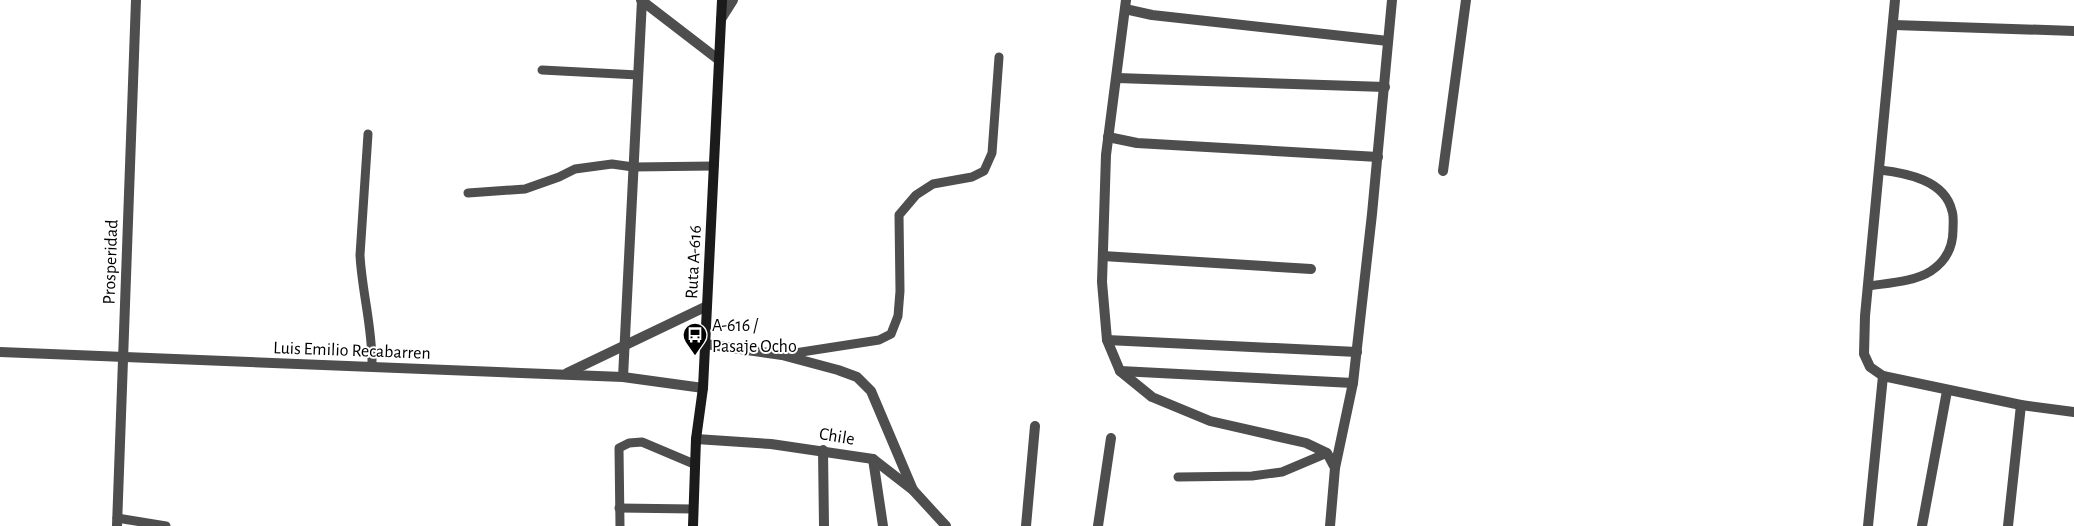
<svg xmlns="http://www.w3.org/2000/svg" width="2074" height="526" viewBox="0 0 2074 526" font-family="'Alegreya Sans',sans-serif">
	<rect width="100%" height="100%" fill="#fff"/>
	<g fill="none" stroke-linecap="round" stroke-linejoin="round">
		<!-- service -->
		<g stroke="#4e4e4e" stroke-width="9">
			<polyline points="542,70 638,75"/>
			<path d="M368,134L360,255C362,293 373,329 372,367"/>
			<polyline points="468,193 525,189 559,177 575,169 612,164 633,167 714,166"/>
			<path d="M1868,286C1888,283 1914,282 1931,271C1946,261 1953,248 1953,230C1953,224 1954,216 1952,211C1945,180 1906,173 1880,170"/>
			<polyline points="782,355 879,340 891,334 898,316 900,291 899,215 916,195 933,184 972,177 984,171 992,153 999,57"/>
			<polyline points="1178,477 1252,476 1282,472 1327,453"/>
			<polyline points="619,508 693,509"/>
			<polyline points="117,518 166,526"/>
			<polyline points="620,526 619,448 629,443 642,442 694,464"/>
		</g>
		<!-- minor -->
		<g stroke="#4e4e4e" stroke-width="10">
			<polyline points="641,0 719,60"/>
			<polyline points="1126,0 1106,155 1102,282 1107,340 1120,371 1152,397 1210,421 1306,443 1327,453 1335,468 1330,526"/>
			<polyline points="1895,0 1865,316 1864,354 1870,367 1883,376 2021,405 2074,412"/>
			<polyline points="1125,9 1152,15 1388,41"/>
			<polyline points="721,19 733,0"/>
			<polyline points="1894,25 2074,31"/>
			<polyline points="1117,78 1385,87"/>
			<polyline points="1108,137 1137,143 1378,157"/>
			<polyline points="1443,171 1466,0"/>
			<polyline points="1103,256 1311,269"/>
			<polyline points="1107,340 1357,352"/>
			<polyline points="705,344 782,355 838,370 857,377 871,391 913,490"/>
			<polyline points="0,352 623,377 703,388"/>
			<polyline points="1120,371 1353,383"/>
			<polyline points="567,373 707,306"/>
			<polyline points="623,377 642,0"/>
			<polyline points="696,439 771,444 873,459 913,490 946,526"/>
			<polyline points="823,450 824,526"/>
			<polyline points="873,459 883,526"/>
			<polyline points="1335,468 1353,383 1372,214 1392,0"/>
			<polyline points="117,526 136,0"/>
			<polyline points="1026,526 1035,426"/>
			<polyline points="1098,526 1111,438"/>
			<polyline points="1868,526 1883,376"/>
			<polyline points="1922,526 1947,391"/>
			<polyline points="2008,526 2021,405"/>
		</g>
		<!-- secondary -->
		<polyline stroke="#1b1b1b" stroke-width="10" points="693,526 696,439 703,388 722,0"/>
	</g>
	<!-- icons -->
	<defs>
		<symbol id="bus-pin" viewBox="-11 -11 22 30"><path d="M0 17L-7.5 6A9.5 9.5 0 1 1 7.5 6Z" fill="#000" stroke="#fff"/><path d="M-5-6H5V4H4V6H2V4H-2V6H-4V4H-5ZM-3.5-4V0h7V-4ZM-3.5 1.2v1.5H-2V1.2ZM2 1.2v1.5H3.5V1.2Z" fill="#fff"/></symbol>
	</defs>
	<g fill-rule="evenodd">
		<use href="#bus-pin" x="681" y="321" width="28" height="38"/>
	</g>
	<g text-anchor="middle" stroke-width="4" stroke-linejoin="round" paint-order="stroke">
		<!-- street labels -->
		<g font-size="18" fill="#000" stroke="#fff">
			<text transform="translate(110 262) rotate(-88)" y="6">Prosperidad</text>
			<text transform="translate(693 262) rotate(-87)" y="6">Ruta A-616</text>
			<text transform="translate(352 350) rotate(2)" y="6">Luis Emilio Recabarren</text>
			<text transform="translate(837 436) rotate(9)" y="6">Chile</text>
		</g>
		<!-- poi labels -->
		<g font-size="18" fill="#000" stroke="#fff" text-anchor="start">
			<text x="712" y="331">A-616 /<tspan x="712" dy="21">Pasaje Ocho</tspan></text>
		</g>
	</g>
</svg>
